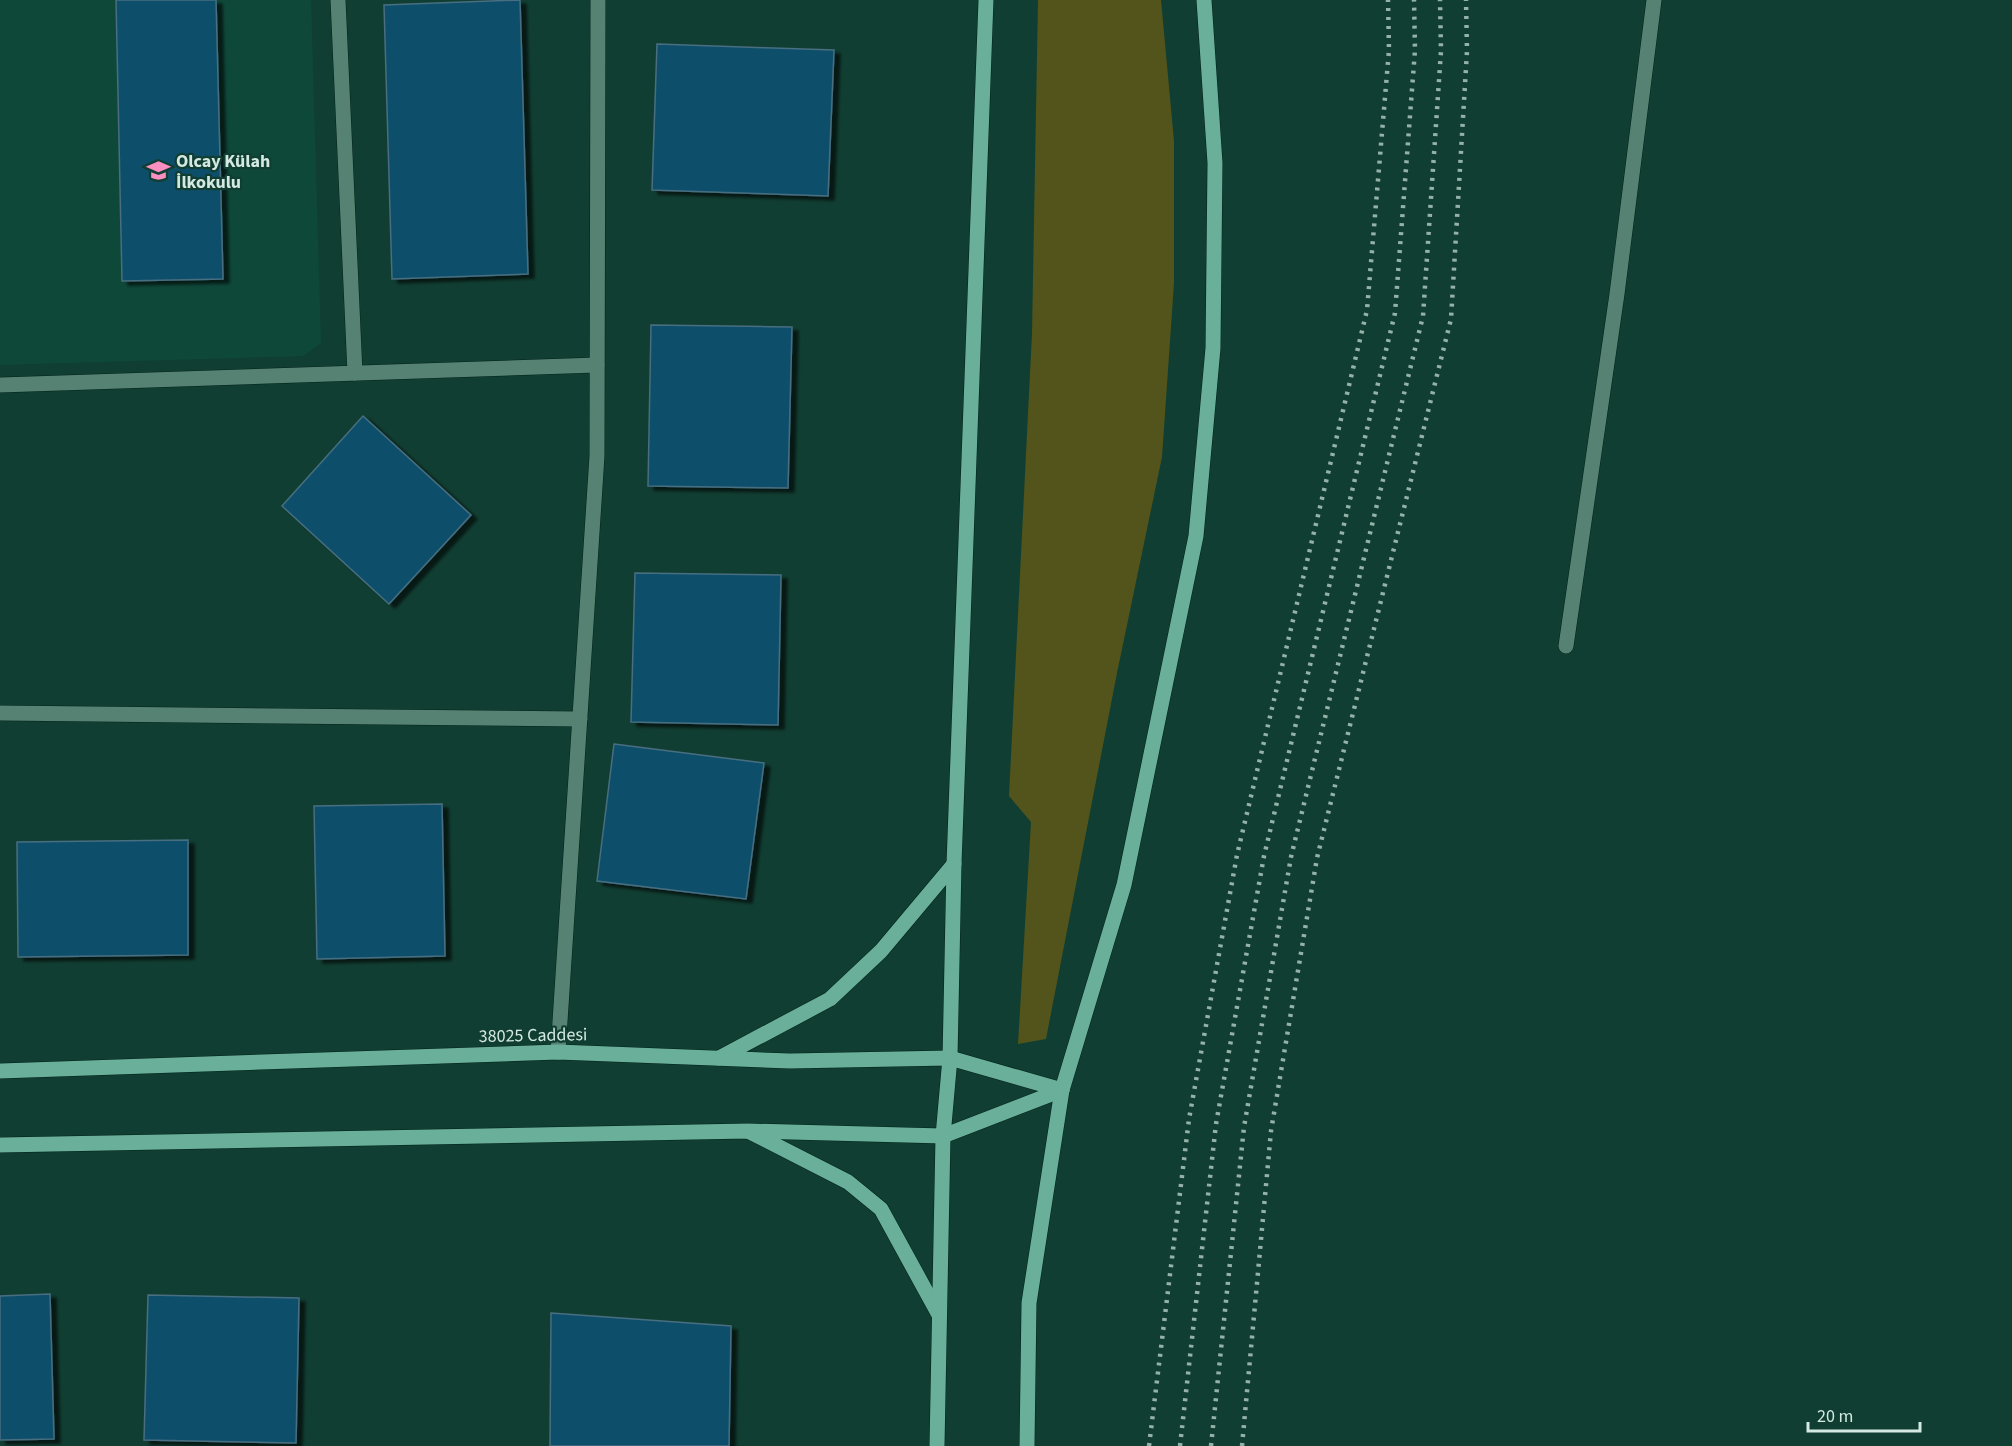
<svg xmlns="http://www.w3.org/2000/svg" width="2012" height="1446" viewBox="0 0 2012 1446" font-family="'Source Sans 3',sans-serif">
	<defs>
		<filter id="shadow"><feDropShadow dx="6" dy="4" stdDeviation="1.5" flood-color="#0009"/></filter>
	</defs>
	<rect width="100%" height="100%" fill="#113e32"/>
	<!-- built -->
	<polygon fill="#0e4839" points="0,0 311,0 321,343 303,356 0,365"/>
	<!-- green -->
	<polygon fill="#52541b" points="1038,0 1161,0 1174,141 1174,283 1162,457 1117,673 1046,1039 1018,1044 1031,822 1009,796 1032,333"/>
	<!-- building -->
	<g fill="#0c4f6a" stroke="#486e81" stroke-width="1.5" filter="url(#shadow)">
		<polygon points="116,0 216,0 223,279 122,281"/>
		<polygon points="520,0 528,274 392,279 384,5"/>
		<polygon points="657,44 834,50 828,196 652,190"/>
		<polygon points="651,325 792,327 788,488 648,486"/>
		<polygon points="363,416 471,515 389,604 282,506"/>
		<polygon points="635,573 781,575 778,725 631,722"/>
		<polygon points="614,744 764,763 746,899 597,881"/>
		<polygon points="442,804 445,956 317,959 314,806"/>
		<polygon points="188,840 188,955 18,957 17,842"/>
		<polygon points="50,1294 54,1439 0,1440 0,1296"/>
		<polygon points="148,1295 299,1298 296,1443 144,1440"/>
		<polygon points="551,1313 731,1326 729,1446 550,1446"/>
	</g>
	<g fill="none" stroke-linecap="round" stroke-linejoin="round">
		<defs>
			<g id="minor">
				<polyline points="338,0 355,373"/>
				<polyline points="0,385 597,365"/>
				<polyline points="1566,646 1617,294 1654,0"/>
				<polyline points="0,713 580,719"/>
				<polyline points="558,1052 597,456 598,0"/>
			</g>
			<g id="major">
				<polyline points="719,1058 830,999 881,951 954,864"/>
				<polyline points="0,1071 558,1052 790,1061 950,1058 1062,1090"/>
				<polyline points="750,1132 848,1182 881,1209 939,1315"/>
				<polyline points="0,1145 748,1131 943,1136 1062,1090"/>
				<polyline points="937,1446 943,1136 950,1058 954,864 986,0"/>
				<polyline points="1027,1446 1029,1303 1062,1090 1124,885 1196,536 1213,348 1215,163 1204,0"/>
			</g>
		</defs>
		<!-- minor casing -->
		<use href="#minor" stroke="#02231a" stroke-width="16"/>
		<!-- major casing -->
		<use href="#major" stroke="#02231a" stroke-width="16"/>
		<!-- minor -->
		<use href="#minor" stroke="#568273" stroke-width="15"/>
		<!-- major -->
		<use href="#major" stroke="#69af99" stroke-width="15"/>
		<!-- rail -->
		<g stroke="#94b2a8" stroke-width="4.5" stroke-dasharray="3 6" stroke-linecap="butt">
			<polyline points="1149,1446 1189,1119 1237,855 1367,310 1389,50 1388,0"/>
			<polyline points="1180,1446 1216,1124 1264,856 1395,313 1415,50 1414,0"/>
			<polyline points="1211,1446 1244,1127 1291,857 1423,316 1441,51 1440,0"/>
			<polyline points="1242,1446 1271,1131 1317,858 1451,319 1467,51 1466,0"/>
		</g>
	</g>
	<!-- icons -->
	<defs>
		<symbol id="school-bare" viewBox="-9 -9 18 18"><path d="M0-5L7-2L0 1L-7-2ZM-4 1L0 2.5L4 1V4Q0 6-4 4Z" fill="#fc8fc2" stroke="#113e32" stroke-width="2.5" paint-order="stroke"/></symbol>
	</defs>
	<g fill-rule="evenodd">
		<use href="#school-bare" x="142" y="154" width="33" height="33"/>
	</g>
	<g text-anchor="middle" stroke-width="4.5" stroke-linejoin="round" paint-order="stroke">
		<!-- poi labels -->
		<g font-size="18" font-weight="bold" fill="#d3e9e1" stroke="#113e32" text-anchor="start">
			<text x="176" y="167">Olcay Külah<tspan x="176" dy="21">İlkokulu</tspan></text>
		</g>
		<!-- street labels -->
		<g font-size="18" fill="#d3e9e1" stroke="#113e32">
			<text transform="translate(533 1035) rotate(-1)" y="6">38025 Caddesi</text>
		</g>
	</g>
	<!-- scale -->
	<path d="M1808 1422v9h112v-9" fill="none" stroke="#d3e9e1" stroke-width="3"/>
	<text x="1817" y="1422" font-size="18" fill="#d3e9e1" stroke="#113e32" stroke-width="4.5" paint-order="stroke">20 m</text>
</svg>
